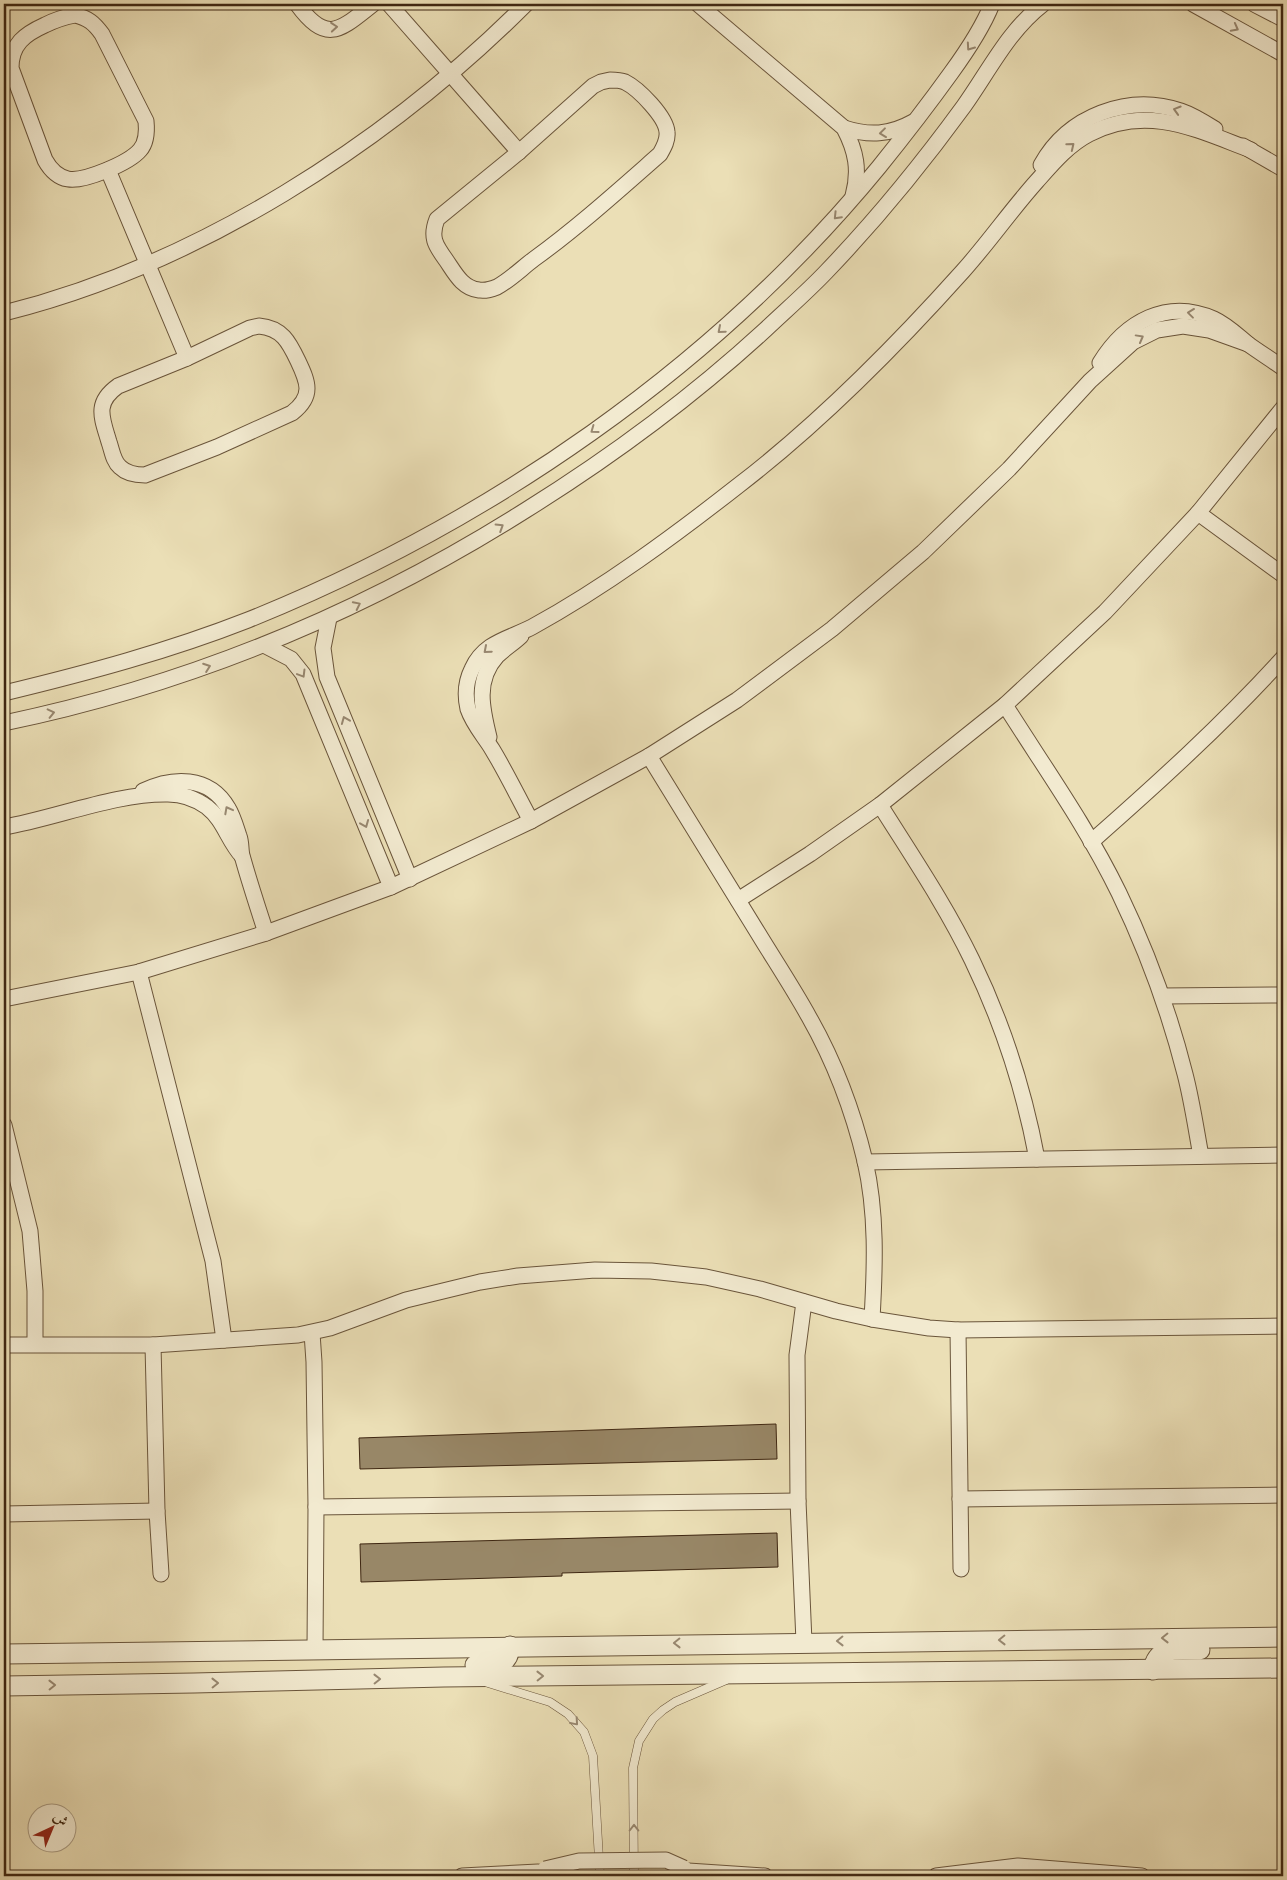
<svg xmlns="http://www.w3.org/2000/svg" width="1287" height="1880" viewBox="0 0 1287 1880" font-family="'Old Standard TT',Amiri,serif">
	<rect width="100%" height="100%" fill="#ebdfb6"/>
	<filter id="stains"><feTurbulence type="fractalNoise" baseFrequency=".004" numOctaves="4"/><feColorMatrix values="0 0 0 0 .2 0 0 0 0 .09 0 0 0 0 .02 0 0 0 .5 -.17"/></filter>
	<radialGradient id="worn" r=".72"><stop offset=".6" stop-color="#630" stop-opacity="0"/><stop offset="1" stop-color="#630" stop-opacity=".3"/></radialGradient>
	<!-- building -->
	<g fill="#988767" stroke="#3f2712">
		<polygon points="776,1424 777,1459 360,1469 359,1438"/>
		<polygon points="777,1533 778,1567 562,1573 562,1576 361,1582 360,1544"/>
	</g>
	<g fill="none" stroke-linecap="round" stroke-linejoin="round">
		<defs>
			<g id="service">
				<polyline points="488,1683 550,1702 568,1714 584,1732 593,1756 600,1876"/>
				<polyline points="634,1876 633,1768 639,1741 653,1719 663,1710 675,1702 726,1680"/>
			</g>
			<g id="minor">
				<path d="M297,4C327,45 340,30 373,4"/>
				<polyline points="389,4 519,152"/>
				<path d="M698,4L844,128C856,151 860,170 853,196"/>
				<polyline points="1193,4 1283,54"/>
				<polyline points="1254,4 1283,19"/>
				<path d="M75,15C88,18 94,23 102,34L146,121C147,131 147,142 140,150C129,163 84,182 68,179C57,177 50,169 45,160L11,68C11,44 25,34 45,25C55,20 64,17 75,15Z"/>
				<path d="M610,80C615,80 620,80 625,82C639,89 666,117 667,132C668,140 664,147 660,154C619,190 578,227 534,259C522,268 510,280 497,287C492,289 484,291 479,290C462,288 455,273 446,260C435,245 430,237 437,219L519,152L593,86L601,82Z"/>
				<path d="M844,128C869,136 890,135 913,122"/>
				<polyline points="1243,146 1283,169"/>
				<path d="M1041,165C1068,116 1128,93 1181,111C1193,115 1204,122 1215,129"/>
				<polyline points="108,170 187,358"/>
				<path d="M4,313C197,265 386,144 526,4"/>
				<path d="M259,326C282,328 289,342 298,361C308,382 314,396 292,413L217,447L145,475C136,475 127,474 120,467C113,461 112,450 109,442C102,418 94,403 118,386L187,358L250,328Z"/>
				<path d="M1100,363C1125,322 1167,298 1214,319C1227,325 1237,335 1248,344C1259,352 1272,360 1283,368"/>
				<polyline points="1198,513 1283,575"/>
				<polyline points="329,618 323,648 327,677 410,879"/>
				<polyline points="264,645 291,659 303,674 391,887"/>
				<path d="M4,693C87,673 169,651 248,620C489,523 714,368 879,167C904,136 928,105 951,73C967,51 982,29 992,4"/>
				<path d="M1005,705C1044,767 1087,827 1119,893C1147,951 1169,1011 1185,1074C1192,1101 1196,1129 1201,1156"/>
				<path d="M4,723C192,684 363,613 526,510C611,457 691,398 765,330C785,311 807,292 826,272C876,220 921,165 964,106C989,71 1008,31 1043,4"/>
				<path d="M489,737C482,709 475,680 497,656C505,648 514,643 521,636"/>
				<path d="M649,756C685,815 722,874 758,933C775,961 793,988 809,1017C834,1061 853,1111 865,1161C877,1213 875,1266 872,1319"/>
				<path d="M143,791C172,777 209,775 228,808C233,816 236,827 239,836C242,844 240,852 243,859C250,884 258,908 266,933"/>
				<path d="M880,805C912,856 946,906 972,960C1003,1024 1024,1089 1037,1159"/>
				<path d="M531,821C518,797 506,772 492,749C484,736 473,724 468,709C465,696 466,681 472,669C484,642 509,639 532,627C605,587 674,536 739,485C821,422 894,348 963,271C989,242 1011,210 1037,181C1053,163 1068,145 1089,134C1147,104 1195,129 1251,150"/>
				<path d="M4,827C56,818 116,793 168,794C182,794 196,799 207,807C224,820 228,841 242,856"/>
				<path d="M1091,842C1158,783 1223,724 1283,658"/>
				<polyline points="738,900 810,854 880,805 1005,705 1105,612 1198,513 1283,408"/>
				<polyline points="139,972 213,1261 224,1340"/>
				<polyline points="1162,996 1283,995"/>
				<polyline points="4,999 139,972 266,933 391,887 531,821 649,756 737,700 832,629 923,552 1009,469 1090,381 1133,342 1157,330 1183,326 1209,330 1248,344"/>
				<polyline points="4,1125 30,1231 35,1291 35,1344"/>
				<polyline points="865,1162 1283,1155"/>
				<polyline points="958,1330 961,1569"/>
				<polyline points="312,1333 314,1362 316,1507 315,1650"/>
				<polyline points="4,1345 153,1345 298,1335 330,1328 406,1300 480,1282 518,1276 595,1270 651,1271 706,1277 760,1289 836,1311 872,1319 929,1328 958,1330 1283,1326"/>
				<polyline points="153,1345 157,1511 161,1574"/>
				<polyline points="960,1499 1283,1495"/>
				<polyline points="316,1507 798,1501"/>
				<polyline points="4,1514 157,1511"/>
				<polyline points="804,1642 798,1501 797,1355 804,1302"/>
				<polyline points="462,1876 538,1872 555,1876"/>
				<polyline points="678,1876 688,1871 765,1876"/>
				<polyline points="936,1876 1018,1866 1142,1876"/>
			</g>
			<g id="tertiary">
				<polyline points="4,1654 1283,1637"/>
				<path d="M475,1665C493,1664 509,1668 510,1646"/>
				<path d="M1153,1670C1157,1644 1180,1651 1200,1650"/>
				<polyline points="4,1686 194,1683 444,1677 1283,1668"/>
			</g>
		</defs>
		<!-- service casing -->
		<use href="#service" stroke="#6a553b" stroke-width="9"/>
		<!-- minor casing -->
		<use href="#minor" stroke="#6a553b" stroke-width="17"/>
		<!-- tertiary casing -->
		<use href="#tertiary" stroke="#6a553b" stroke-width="21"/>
		<!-- service -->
		<use href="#service" stroke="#f2ead0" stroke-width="8"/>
		<!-- minor -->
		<use href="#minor" stroke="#f2ead0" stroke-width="15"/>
		<!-- tertiary -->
		<use href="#tertiary" stroke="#f2ead0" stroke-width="19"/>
		<defs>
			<polyline id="minor-bridge" points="545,1869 579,1861 666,1860 684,1868"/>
		</defs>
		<!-- minor-bridge casing -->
		<use href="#minor-bridge" stroke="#6a553b" stroke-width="17" stroke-linecap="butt"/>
		<!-- minor-bridge -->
		<use href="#minor-bridge" stroke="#f2ead0" stroke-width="15"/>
	</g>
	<!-- one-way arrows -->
	<defs><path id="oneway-chevron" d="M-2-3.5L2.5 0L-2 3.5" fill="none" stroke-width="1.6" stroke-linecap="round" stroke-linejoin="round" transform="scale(1.25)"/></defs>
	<g stroke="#988871">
		<use href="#oneway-chevron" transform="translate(334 27) rotate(-5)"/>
		<use href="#oneway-chevron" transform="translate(1235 28) rotate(28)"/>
		<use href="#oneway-chevron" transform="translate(970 47) rotate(125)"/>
		<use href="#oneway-chevron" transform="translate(1177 110) rotate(-163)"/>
		<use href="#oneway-chevron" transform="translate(883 133) rotate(173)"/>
		<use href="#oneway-chevron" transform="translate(1071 146) rotate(-39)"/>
		<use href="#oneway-chevron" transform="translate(837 216) rotate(134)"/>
		<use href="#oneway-chevron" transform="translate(1191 313) rotate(-173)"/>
		<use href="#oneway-chevron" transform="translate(721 330) rotate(139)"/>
		<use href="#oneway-chevron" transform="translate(1140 338) rotate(-29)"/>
		<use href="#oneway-chevron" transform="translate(594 430) rotate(144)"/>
		<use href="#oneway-chevron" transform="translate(500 527) rotate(-32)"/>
		<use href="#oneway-chevron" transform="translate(357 605) rotate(-26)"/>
		<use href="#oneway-chevron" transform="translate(487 650) rotate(139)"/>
		<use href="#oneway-chevron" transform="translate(207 667) rotate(-20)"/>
		<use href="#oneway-chevron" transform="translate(302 674) rotate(59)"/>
		<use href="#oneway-chevron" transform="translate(51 713) rotate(-13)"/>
		<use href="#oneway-chevron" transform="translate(345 720) rotate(-112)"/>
		<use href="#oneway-chevron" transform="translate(228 810) rotate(-118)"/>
		<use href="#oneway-chevron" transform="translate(365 824) rotate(68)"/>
		<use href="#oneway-chevron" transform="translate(1165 1638) rotate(179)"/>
		<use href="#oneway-chevron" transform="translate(1002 1640) rotate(179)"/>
		<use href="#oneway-chevron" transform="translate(840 1641) rotate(179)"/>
		<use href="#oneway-chevron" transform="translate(677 1643) rotate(179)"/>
		<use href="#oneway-chevron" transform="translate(540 1676) rotate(-1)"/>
		<use href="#oneway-chevron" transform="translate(377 1679) rotate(-1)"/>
		<use href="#oneway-chevron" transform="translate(215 1683) rotate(-1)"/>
		<use href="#oneway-chevron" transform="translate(52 1685) rotate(-1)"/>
		<use href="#oneway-chevron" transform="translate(575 1722) rotate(49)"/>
		<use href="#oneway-chevron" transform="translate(634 1828) rotate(-90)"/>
	</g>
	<!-- margin -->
	<rect width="1287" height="1880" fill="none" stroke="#ebdfb6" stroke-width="20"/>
	<rect x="5" y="5" width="1277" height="1870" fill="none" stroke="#3f2712" stroke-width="2.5"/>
	<rect x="10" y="10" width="1267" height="1860" fill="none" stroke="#3f2712"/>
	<!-- north arrow -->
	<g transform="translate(52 1828) rotate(44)"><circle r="24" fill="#f2ead0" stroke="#aa9c84"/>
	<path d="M0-4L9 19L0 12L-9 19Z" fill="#8f2418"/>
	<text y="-8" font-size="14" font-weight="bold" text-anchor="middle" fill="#3f2712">ش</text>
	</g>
	<rect width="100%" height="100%" filter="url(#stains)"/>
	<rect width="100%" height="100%" fill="url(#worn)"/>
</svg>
